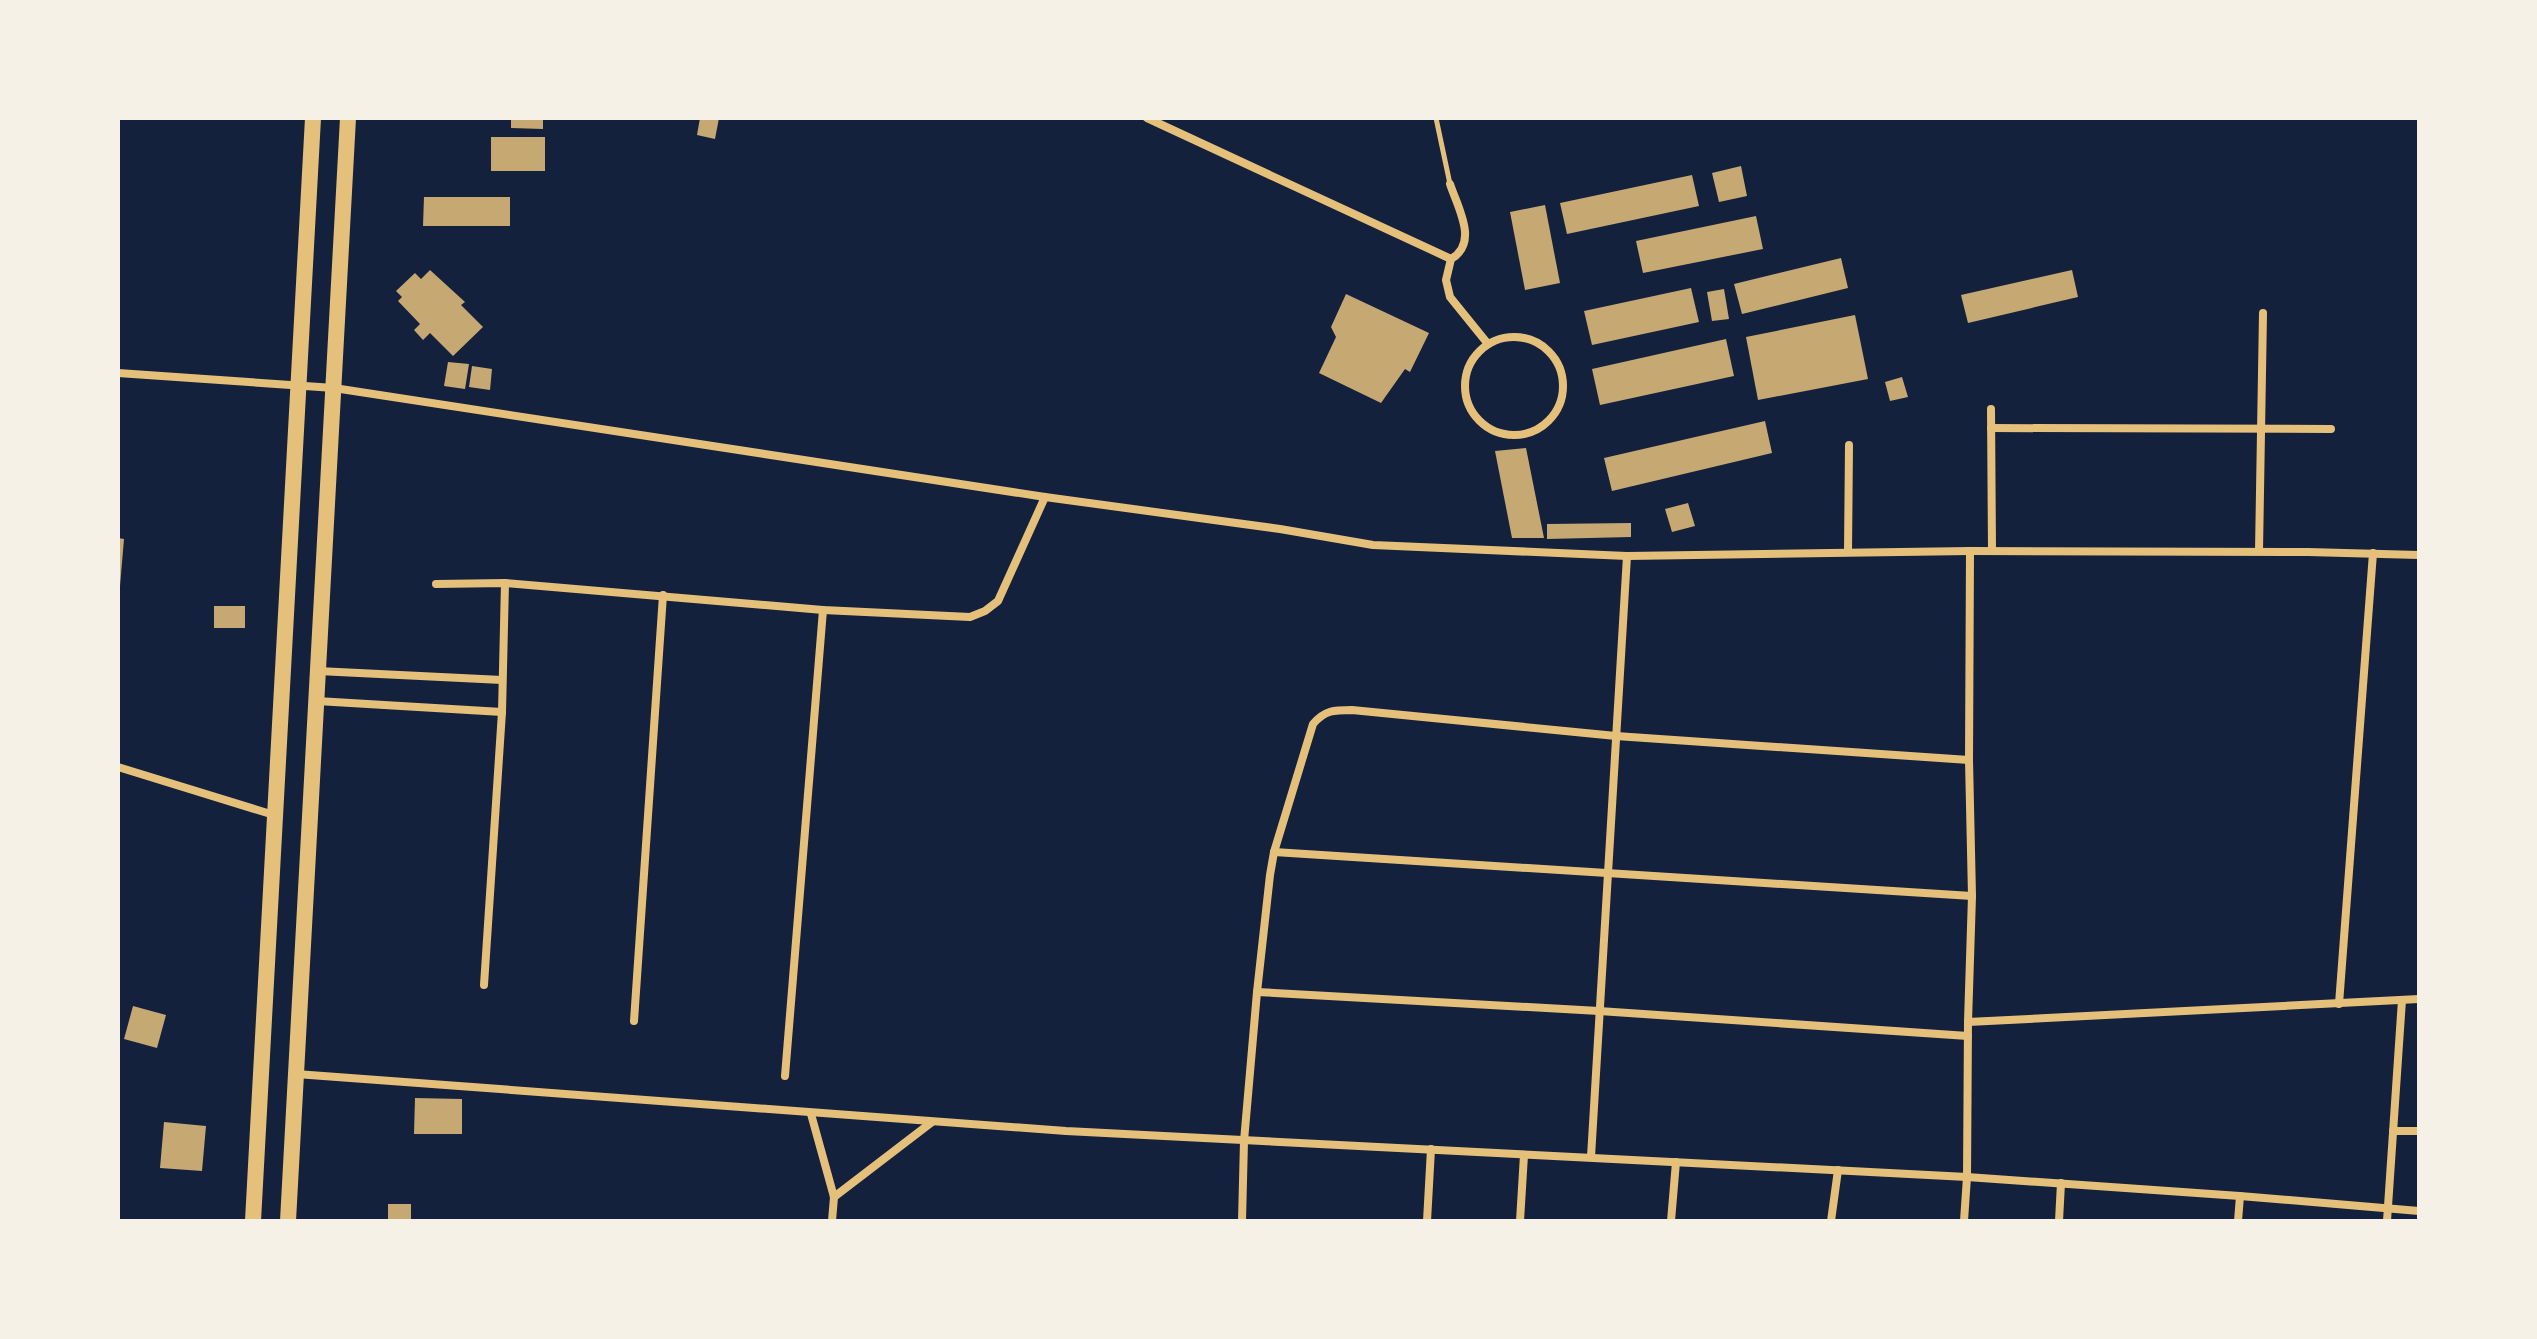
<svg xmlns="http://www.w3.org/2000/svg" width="2537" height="1339" viewBox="0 0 2537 1339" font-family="Roboto,sans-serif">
	<rect width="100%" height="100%" fill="#14213d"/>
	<!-- building -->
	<g fill="#c6a872">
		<polygon points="511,118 543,118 543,129 511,128"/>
		<polygon points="700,118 719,118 715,139 697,135"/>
		<rect x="491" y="137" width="54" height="34"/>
		<polygon points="1741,166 1747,196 1719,202 1712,173"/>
		<polygon points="1692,175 1699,206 1567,234 1560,203"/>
		<polygon points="424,197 510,197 510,226 423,226"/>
		<polygon points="1545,205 1560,283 1525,290 1510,212"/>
		<polygon points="1756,216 1763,249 1643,273 1636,241"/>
		<polygon points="1841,258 1848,288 1742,314 1734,284"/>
		<polygon points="430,270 465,302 461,305 483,327 453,356 430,333 423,340 414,330 420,324 398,301 402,297 396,291 415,273 421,279"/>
		<polygon points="2072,270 2078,297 1968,323 1961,295"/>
		<polygon points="1691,288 1699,322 1592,345 1584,311"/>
		<polygon points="1724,289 1729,319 1712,321 1707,292"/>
		<polygon points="1346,294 1429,333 1410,372 1405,369 1381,403 1319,373 1336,337 1331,327"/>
		<polygon points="1855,315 1868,379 1758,400 1746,337"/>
		<polygon points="1726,339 1734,376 1600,405 1592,369"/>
		<polygon points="448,362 469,364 465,389 444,386"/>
		<polygon points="472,366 492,369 490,390 469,387"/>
		<polygon points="1902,377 1908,397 1890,401 1885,382"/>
		<polygon points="1765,421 1772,453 1612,491 1604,458"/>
		<polygon points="1526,448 1544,538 1512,538 1495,451"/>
		<polygon points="1688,503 1695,526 1672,532 1665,509"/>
		<polygon points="1631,523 1631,537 1547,539 1547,524"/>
		<polygon points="118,538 124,539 120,586 118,586"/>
		<rect x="214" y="606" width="31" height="22"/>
		<polygon points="133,1006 166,1015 157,1048 124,1039"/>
		<polygon points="415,1098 462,1099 462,1134 414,1134"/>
		<polygon points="164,1122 206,1126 202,1171 160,1168"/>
		<rect x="388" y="1204" width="23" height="17"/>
	</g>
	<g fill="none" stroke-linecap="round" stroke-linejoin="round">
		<!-- service -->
		<polyline stroke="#e5c07b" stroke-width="5" points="1436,118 1450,184"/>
		<!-- minor -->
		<g stroke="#e5c07b" stroke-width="8">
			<polyline points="1147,118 1451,259"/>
			<path d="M1450,184C1458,208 1479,243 1451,259L1446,280L1450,297L1488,344"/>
			<circle cx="1514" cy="386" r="49"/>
			<polyline points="118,373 334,388 1045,497 1280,529 1373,545 1627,556 1970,551 2308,552 2419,555"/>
			<polyline points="1991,409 1992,551"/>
			<polyline points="1991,428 2331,429"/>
			<polyline points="2259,551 2263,313"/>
			<polyline points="1848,552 1849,445"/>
			<polyline points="436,584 505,583 823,610 970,617 985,611 998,601 1045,497"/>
			<polyline points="318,671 502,680"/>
			<polyline points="317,701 502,712"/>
			<polyline points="118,767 274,815"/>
			<polyline points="1274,852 1972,896"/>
			<polyline points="484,985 502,712 505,583"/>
			<polyline points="1257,992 1599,1011 1968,1036"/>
			<polyline points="2339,1004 2373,553"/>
			<polyline points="634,1021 663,595"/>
			<polyline points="1968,1022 2419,999"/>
			<polyline points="296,1074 1066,1131 1967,1177 2240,1196 2419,1211"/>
			<polyline points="785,1076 823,610"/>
			<polyline points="811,1114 834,1197 832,1221"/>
			<polyline points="2393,1131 2419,1131"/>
			<polyline points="1591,1157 1627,556"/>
			<polyline points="834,1197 932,1122"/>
			<path d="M1242,1221L1244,1141L1257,992L1270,875L1274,852L1313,724C1325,710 1334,710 1352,710L1616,736L1969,760"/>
			<polyline points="1427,1221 1431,1149"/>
			<polyline points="1520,1221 1524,1155"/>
			<polyline points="1671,1221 1676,1162"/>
			<polyline points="1831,1221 1838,1170"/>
			<polyline points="1964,1221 1967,1177 1968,1022 1972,896 1969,760 1970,551"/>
			<polyline points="2059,1221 2061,1183"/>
			<polyline points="2238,1221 2240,1196"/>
			<polyline points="2387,1221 2402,1000"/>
		</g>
		<!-- primary -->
		<g stroke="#e5c07b" stroke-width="16">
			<polyline points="253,1221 313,118"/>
			<polyline points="288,1221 348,118"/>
		</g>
	</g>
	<!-- border -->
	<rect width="2537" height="1339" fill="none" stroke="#f6f1e7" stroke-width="240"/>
</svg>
